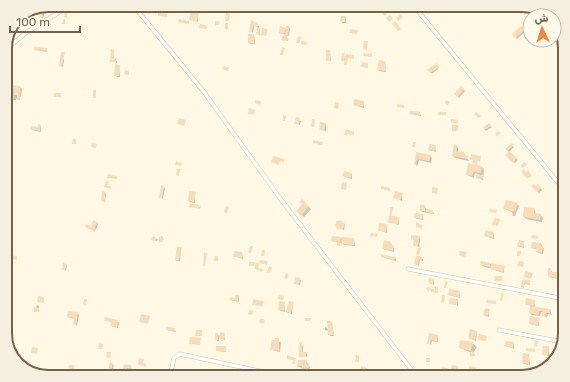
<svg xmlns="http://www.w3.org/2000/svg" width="570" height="382" viewBox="0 0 570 382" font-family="Rubik,Vazirmatn,sans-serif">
	<rect width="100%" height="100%" fill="#fef8e4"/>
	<!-- shadow -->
	<g fill="#0003">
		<polygon points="47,5 55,5 54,8"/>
		<polygon points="43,12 44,14 43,19 40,17"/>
		<polygon points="198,13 198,22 190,19"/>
		<polygon points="346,17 346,23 342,23 341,21"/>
		<polygon points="252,21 259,26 260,35 257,34 258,27 254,26 253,33 250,31"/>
		<polygon points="287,27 290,28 289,36 280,33 281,28 287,29"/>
		<polygon points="521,27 525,32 517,39 513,34"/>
		<polygon points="254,35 255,44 250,44 249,43"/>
		<polygon points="287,37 288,41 282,40 282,39"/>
		<polygon points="46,49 47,52 35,50"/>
		<polygon points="113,50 114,59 117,61 117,63 111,61"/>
		<polygon points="330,51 331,61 328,61 327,60"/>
		<polygon points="63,59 64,60 63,67 60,65"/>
		<polygon points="385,62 386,72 379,71 378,69"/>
		<polygon points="437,65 439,68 432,74 429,71"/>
		<polygon points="119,66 120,77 117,77 115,75"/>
		<polygon points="20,87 22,89 21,96 18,100 16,98 16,100 13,100 10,98"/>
		<polygon points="461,87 465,91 459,98 455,94"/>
		<polygon points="363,102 364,108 354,105"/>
		<polygon points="420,113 421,116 411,114"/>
		<polygon points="296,119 301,121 300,125 295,123"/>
		<polygon points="326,124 326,131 321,130 320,129"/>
		<polygon points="41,126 41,132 32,130 39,129"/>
		<polygon points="491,126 492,127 486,131 484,128"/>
		<polygon points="512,144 514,147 509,152 518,160 515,163 506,155 509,152 506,149"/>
		<polygon points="435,146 436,152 429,150"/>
		<polygon points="456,146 458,148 458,152 464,153 469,161 455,158 453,156"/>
		<polygon points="417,153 430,156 432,158 431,163 419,160 417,166 415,164"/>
		<polygon points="469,164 482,167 484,169 483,180 477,178 478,174 475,173 474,178 467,175"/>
		<polygon points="344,172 352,174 352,179 345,177"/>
		<polygon points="538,185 542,190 539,193 533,186 536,187"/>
		<polygon points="164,187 165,188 163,199 160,197"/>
		<polygon points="105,192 106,194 105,202 102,201"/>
		<polygon points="195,193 195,203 190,202 189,201"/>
		<polygon points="402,194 402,201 394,197"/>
		<polygon points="302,201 311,209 304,217 297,211 303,204"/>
		<polygon points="517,204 519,206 515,216 513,216 512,212 505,209"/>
		<polygon points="425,206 426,210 433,211 434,214 422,212 421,211"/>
		<polygon points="534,209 536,214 543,217 542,222 526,219 524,217"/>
		<polygon points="422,215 423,220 415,218"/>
		<polygon points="398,218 399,225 389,222"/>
		<polygon points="337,221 345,224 344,230 336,227"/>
		<polygon points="97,222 98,224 95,231 86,227 92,227"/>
		<polygon points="387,225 387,233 379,230"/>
		<polygon points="494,233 494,239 485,236"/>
		<polygon points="161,236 163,237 162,242 159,241"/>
		<polygon points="419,237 420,239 419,255 417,254 419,247 414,245 414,240 412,238"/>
		<polygon points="152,238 158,239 157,241 152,240"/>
		<polygon points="341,238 343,240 354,239 355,246 344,245 342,243 332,241"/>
		<polygon points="523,241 524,248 520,247 518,246"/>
		<polygon points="391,242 392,247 394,248 394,252 383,249"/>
		<polygon points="541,244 544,249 543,254 538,253 538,250 532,248"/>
		<polygon points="181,248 180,261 177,261 176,260"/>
		<polygon points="242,253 243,259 234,256"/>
		<polygon points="382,257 395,257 396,259 396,261"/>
		<polygon points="417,257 423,259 423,261 420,260 419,266 415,264"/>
		<polygon points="482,262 504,267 504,273 482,266"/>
		<polygon points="66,265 67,266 66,271 63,269"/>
		<polygon points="551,269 552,273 558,274 558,279 549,277"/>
		<polygon points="296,278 301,280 300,285 295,283"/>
		<polygon points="434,280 434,285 429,283"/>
		<polygon points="523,281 529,281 530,285 525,284 523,288"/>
		<polygon points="459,292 460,298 449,295"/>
		<polygon points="239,296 239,302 230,300 236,299"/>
		<polygon points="458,300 458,306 450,303"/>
		<polygon points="534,301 535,308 550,310 552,315 548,314 547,318 543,315 544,313 541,312 540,316 532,315 530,313 531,306 526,304"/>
		<polygon points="284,303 285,312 281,311 279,310"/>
		<polygon points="293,303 292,314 288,313 287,312"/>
		<polygon points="37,305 39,306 39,312 35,311"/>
		<polygon points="489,310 489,317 486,316 484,315"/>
		<polygon points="78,313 79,315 77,326 74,324 75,319 68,317"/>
		<polygon points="260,319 264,320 264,323 260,322"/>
		<polygon points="539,319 539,326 530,324"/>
		<polygon points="112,321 119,322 118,328 111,326"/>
		<polygon points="331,322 332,323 334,336 330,336 329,331 325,330 325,327 329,329"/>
		<polygon points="175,329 176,332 167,330"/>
		<polygon points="477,332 476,341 469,338"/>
		<polygon points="216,334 220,336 224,334 225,340 219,337 219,341 217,341"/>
		<polygon points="430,334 438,336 438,342 432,341 431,345 430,344"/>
		<polygon points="272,341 281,342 280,352 272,350"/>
		<polygon points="300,343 303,345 303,353 307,354 307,357 300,356"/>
		<polygon points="472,343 477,347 473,353 475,356 470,355 470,352 460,348"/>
		<polygon points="514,343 514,349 506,346"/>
		<polygon points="225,347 226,352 217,351"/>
		<polygon points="548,347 549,354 555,355 556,359 543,354"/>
		<polygon points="529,355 530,365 524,364 523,363"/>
		<polygon points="306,361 310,367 309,370 304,370 298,366"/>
		<polygon points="110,364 114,365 111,377 109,377 108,376"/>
		<polygon points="125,366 131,366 132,370 137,371 140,377 131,376 131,369 128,369 126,377 119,377 123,376"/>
		<polygon points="457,367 458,372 464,373 465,377 456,376 456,371 452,369"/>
		<polygon points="470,367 477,369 477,371 473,370 473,374"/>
	</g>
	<!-- building -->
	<g fill="#f6dcb9">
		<polygon points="311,9 317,10 317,13 310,12"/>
		<polygon points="383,10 387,14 384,16 381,12"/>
		<polygon points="40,11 43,11 42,18 39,18"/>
		<polygon points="65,11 68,11 67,18 64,17"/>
		<polygon points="191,11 199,12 197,21 189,20"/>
		<polygon points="158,12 167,14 167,17 158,16"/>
		<polygon points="226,13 230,14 229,21 225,21"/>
		<polygon points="401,14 403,17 398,21 396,18"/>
		<polygon points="390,15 393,19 389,22 386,18"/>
		<polygon points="341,16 346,16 345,22 340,22"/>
		<polygon points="63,19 65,19 65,24 62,24"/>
		<polygon points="179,19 189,21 189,24 178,22"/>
		<polygon points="251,20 258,24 258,26 253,26 252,32 249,32"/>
		<polygon points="215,21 220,22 219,25 215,25"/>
		<polygon points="395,21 401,29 398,31 392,24"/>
		<rect x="225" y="23" width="3" height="6"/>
		<polygon points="200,24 207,26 206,29 199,28"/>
		<polygon points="280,26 286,28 284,34 279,33"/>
		<polygon points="286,26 289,26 288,35 285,35"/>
		<polygon points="521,26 525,30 515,38 512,34"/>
		<polygon points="257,27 260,28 259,35 256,34"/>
		<polygon points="262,28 268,29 266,36 261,35"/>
		<polygon points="350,29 358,30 357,34 349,33"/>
		<polygon points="248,34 254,34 254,44 248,43"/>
		<polygon points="284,35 287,35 287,41 281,40"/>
		<polygon points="298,36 301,37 300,43 296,43"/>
		<polygon points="301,41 307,42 306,45 301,44"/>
		<polygon points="364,41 368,41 367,50 363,49"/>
		<polygon points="34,47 47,48 46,51 34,50"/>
		<polygon points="282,47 285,48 283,55 280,55"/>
		<polygon points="111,49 114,49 113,58 116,59 116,62 110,62"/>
		<rect x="326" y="50" width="4" height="11"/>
		<polygon points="61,52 65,52 62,66 59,66"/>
		<polygon points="342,53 345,53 344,58 346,54 354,55 354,59 348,58 347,65 344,65 344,61 341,61"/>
		<polygon points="364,53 372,54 372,57 363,56"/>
		<polygon points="379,60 385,61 386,71 377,70"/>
		<polygon points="362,62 368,63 368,68 361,67"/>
		<polygon points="437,63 439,67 430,73 427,70"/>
		<polygon points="115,64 120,65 119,76 114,76"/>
		<polygon points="223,66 229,67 228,71 222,69"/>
		<polygon points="125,70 129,71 129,75 124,74"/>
		<polygon points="565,76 565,84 561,87 557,82"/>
		<polygon points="10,85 20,86 20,95 14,95 14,99 9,98"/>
		<polygon points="461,86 464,89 458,97 454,94"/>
		<rect x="93" y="90" width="3" height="8"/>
		<polygon points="54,93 60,93 61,97 54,97"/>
		<rect x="17" y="95" width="3" height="5"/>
		<polygon points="354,99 364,101 363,107 353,105"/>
		<polygon points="255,100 261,101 260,105 255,103"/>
		<polygon points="446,100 450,102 448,105 445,104"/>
		<polygon points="335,102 339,103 338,109 334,108"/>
		<polygon points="397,104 404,105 404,108 397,107"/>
		<polygon points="249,108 255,110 254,115 248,114"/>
		<polygon points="410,111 420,112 420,115 410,114"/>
		<rect x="438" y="112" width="8" height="3"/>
		<polygon points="476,112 481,116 479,118 474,115"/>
		<polygon points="283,115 286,116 285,121 283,121"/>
		<polygon points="296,117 300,118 299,124 294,124"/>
		<polygon points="179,118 186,120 184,126 177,124"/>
		<polygon points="312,119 315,119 314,127 311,127"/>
		<polygon points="451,119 458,120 457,124 450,122"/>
		<polygon points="320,122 326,123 324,131 319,129"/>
		<polygon points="490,123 491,126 484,130 483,127"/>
		<polygon points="38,124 41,125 40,131 31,130 31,126 38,127"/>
		<rect x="452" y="125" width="6" height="6"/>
		<polygon points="346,129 354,132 354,135 348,134 347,136 344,135"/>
		<polygon points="499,131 501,133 496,136 495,133"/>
		<polygon points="73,139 76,139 76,144 72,144"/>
		<polygon points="313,140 323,142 322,145 313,143"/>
		<polygon points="413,142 416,142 415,147 412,147"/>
		<polygon points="92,143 97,144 96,148 91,147"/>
		<polygon points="512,143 514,145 507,151 505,149"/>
		<polygon points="430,144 436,145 434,151 428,150"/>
		<polygon points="454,144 457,145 456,151 464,152 464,155 468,156 467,159 452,156"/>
		<polygon points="509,151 517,158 513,163 505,155"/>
		<polygon points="416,152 431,155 429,161 417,159 416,164 414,164"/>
		<polygon points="471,154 481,156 480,162 478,161 477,165 472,163 473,160 470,160"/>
		<polygon points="273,156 284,159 284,162 280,161 279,165 271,162"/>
		<polygon points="176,161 182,163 181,166 175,165"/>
		<polygon points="525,162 527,165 522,168 521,165"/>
		<polygon points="468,163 482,166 481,173 473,172 472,176 466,175"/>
		<polygon points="177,169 180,169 179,176 176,175"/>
		<polygon points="524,169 526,172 528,170 532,176 527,179 521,171"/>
		<polygon points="344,171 352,173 351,178 342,176"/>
		<polygon points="108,174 117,176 117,179 107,178"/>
		<polygon points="477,174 483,175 483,179 476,178"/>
		<polygon points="106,181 109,182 108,186 111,186 111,189 104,187"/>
		<polygon points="342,182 347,183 346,190 341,189"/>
		<polygon points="534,184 536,186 538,184 541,188 537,192 531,186"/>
		<polygon points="161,185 164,186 162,198 159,198"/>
		<polygon points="381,186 390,188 390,191 381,189"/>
		<polygon points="432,187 438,188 437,194 432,193"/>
		<polygon points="102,191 105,192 105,201 101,201"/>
		<polygon points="189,191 196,192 194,202 188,201"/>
		<polygon points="395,191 403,193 400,200 393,198"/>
		<polygon points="302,199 309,206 301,216 296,211 302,204 299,202"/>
		<polygon points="506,200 518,203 515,212 503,209"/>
		<polygon points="190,203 201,206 200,209 189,207"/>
		<rect x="420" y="205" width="5" height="6"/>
		<polygon points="226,206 229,207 227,213 224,212"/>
		<polygon points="390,207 393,207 392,215 390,215"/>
		<polygon points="524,207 535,208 534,213 541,214 540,220 523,217"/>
		<polygon points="426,209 433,210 433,214 426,212"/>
		<polygon points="490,209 497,210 496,213 489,212"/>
		<polygon points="415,213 423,214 422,219 414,218"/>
		<polygon points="389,215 399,217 398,224 388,223"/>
		<polygon points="495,218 500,219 498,226 491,225"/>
		<polygon points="93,220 97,222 94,231 85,227 86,224 91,226"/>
		<circle cx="340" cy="225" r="4.5"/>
		<polygon points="416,222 422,225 422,229 416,227"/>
		<polygon points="379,223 387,224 386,232 378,231"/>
		<polygon points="486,230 494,232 493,238 484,236"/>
		<polygon points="371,233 378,234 377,237 370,236"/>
		<polygon points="411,235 420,236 418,246 413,246 414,239 411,239"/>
		<polygon points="532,235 538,236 538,239 531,238"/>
		<polygon points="332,236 341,237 340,246 337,246 337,242 331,241"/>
		<circle cx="154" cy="239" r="2.5"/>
		<circle cx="161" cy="239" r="2.5"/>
		<polygon points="342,237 354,238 354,245 341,244"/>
		<polygon points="384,240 391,242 391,245 394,246 393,251 382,249"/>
		<polygon points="519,240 524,241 523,247 517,246"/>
		<polygon points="532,242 541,243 541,246 543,247 542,253 536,252 537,249 531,248"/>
		<polygon points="250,246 253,246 251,253 248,253"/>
		<polygon points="177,247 182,247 179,261 175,260"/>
		<polygon points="418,248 421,248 419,255 416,254"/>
		<polygon points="262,250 265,250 264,256 261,256"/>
		<polygon points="234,251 242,252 242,258 233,257"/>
		<polygon points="460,251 467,252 465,257 459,255"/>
		<polygon points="517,251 521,251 520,256 517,256"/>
		<polygon points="204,252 207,253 205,266 203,266"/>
		<polygon points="381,254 395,257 394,260 381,257"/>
		<polygon points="12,255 17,256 17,260 11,259"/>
		<polygon points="416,255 422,257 422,260 419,259 418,265 414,264"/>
		<polygon points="215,256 218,256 218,261 214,261"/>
		<polygon points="260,260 268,261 267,265 259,263"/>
		<polygon points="481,261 490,263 490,267 480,265"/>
		<polygon points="519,261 524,262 523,267 517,266"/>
		<polygon points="249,262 255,262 254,266 249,266"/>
		<polygon points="63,263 67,264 65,270 62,270"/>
		<polygon points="255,263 259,263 258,268 263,269 262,272 255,269"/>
		<polygon points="491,263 505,266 503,272 490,269"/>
		<polygon points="269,267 272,267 270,273 266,273"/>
		<polygon points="548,268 551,268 551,272 557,272 557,278 548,277"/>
		<polygon points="525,271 533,273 531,279 524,277"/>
		<polygon points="286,273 289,275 287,279 284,278"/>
		<polygon points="495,276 502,276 502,281 494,281"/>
		<polygon points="295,277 300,278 299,285 294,284"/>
		<polygon points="429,278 434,279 433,284 428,283"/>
		<polygon points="522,280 530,280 530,284 524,283 524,287 521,287"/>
		<polygon points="445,281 448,282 446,288 444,288"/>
		<polygon points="435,286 438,287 438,293 431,292 431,289 435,289"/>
		<polygon points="427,287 431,288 430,291 426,290"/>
		<polygon points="449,289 460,291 459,297 448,295"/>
		<polygon points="501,293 504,293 502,301 500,300"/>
		<polygon points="235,295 239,295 238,301 229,300 230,297 235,298"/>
		<polygon points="279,295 284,296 283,300 278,299"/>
		<polygon points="442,295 445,295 444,303 441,302"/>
		<polygon points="38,296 44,297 44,303 37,302"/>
		<polygon points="450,298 458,299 457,305 449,304"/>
		<polygon points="526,298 535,300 534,306 525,305"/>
		<polygon points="84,299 87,299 86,305 83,304"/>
		<polygon points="253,299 264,301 263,306 252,305"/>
		<polygon points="487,300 496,301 496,304 486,303"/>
		<polygon points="279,301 285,302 284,311 278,310"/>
		<polygon points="289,301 294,302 291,313 286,312"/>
		<polygon points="530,306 551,309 550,313 546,313 545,316 542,316 543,311 539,311 538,315 529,313"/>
		<polygon points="34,307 39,308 39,312 34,312"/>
		<polygon points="485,308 490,309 488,316 483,315"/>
		<polygon points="249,310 253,311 252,315 248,314"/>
		<polygon points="68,311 78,312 76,325 73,325 74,318 67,317"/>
		<polygon points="141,314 150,316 148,324 139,322"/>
		<polygon points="530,316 540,318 538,326 529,324"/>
		<polygon points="105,317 118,320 117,327 110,326 111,322 104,321"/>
		<polygon points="305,318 311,318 310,321 305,321"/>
		<circle cx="262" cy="321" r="2.5"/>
		<polygon points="327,321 331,321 334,335 328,335"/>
		<polygon points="166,327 175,328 175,331 166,330"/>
		<polygon points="470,329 477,331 475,340 468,338"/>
		<polygon points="196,330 202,330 202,336 195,336"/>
		<polygon points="220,332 225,333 224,339 219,338"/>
		<rect x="215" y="333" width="3" height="7"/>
		<polygon points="429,333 438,335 437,342 431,340 430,344 427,344"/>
		<polygon points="479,334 487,336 486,341 478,340"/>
		<polygon points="190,337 201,338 200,345 189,344"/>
		<polygon points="275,338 279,338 279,351 270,350 272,339 275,340"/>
		<polygon points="460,340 473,342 471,351 459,348"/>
		<polygon points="535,340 538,341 537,347 534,346"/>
		<polygon points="506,341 514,342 513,348 504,346"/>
		<polygon points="299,342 302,342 302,352 306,352 306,357 299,357"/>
		<polygon points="99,343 103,344 102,349 98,349"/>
		<rect x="216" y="346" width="10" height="5"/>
		<polygon points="543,346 549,346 548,355 542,355"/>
		<polygon points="32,347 38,348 37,354 31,353"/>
		<polygon points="526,348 535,349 535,352 526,351"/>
		<polygon points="555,351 557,351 555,359 549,357 550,353 554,354"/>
		<circle cx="472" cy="354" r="2.5"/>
		<polygon points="107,352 111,352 110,358 106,357"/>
		<polygon points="523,353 529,354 529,364 522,363"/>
		<polygon points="287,355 296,358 295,364 292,364 293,360 287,359"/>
		<polygon points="356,355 359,356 359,362 355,362"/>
		<polygon points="139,358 144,359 143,363 146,363 146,367 138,365"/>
		<rect x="426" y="358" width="4" height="4"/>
		<polygon points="298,360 307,360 306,364 309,365 308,370 302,369 302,366 297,366"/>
		<polygon points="110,362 113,363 110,377 107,376"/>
		<polygon points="124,364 131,365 131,369 127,368 125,377 118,377 119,373 122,374"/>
		<polygon points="69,365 74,365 74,369 68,368"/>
		<polygon points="452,365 458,366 457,370 451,369"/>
		<polygon points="361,366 367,368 366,371 361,370"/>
		<polygon points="469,366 476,367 476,370 472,370 472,377 468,377"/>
		<polygon points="442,367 449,369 448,375 440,373"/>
		<polygon points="130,369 137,370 136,376 129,375"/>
		<polygon points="138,369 147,370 147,373 138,372"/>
		<polygon points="223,370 229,371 228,376 222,375"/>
		<polygon points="235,371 240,372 240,377 234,376"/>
		<polygon points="455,371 464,372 464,377 454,377"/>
		<polygon points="191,372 193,372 193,377 187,377 187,374 190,374"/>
		<polygon points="209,373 214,375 213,377 208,377"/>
		<polygon points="367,373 375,375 375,377 366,377"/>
	</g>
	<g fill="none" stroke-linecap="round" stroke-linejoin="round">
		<defs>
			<g id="street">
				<polyline points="133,5 204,92 282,201 417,377"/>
				<polyline points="413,5 565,191"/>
				<polyline points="5,50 27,32 71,5"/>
				<polyline points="408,269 565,299"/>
				<polyline points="499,330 563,342"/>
				<polyline points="170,377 174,358 180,354 288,377"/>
				<polyline points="254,377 255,371"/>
			</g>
		</defs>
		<!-- street casing -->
		<use href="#street" stroke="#d0c1a9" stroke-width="4.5"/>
		<!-- street -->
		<use href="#street" stroke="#fff" stroke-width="3.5"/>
	</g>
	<!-- crop -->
	<path d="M0 0H570V382H0ZM48 12H522A36 36 0 0 1 558 48V334A36 36 0 0 1 522 370H48A36 36 0 0 1 12 334V48A36 36 0 0 1 48 12Z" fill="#f4efdf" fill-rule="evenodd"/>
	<path fill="none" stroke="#796147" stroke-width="2" d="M48 12H522A36 36 0 0 1 558 48V334A36 36 0 0 1 522 370H48A36 36 0 0 1 12 334V48A36 36 0 0 1 48 12Z"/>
	<!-- north arrow -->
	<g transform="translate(542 28) rotate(356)"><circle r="19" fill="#fffbec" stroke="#c9bdaa"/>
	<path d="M0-3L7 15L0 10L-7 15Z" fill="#f2863f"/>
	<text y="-6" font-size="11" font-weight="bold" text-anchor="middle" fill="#796147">ش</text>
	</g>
	<!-- scale -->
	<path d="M10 26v6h70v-6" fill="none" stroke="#796147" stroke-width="2"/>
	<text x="16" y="26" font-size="12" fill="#796147" stroke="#fffbec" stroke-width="3" paint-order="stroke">100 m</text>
</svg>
